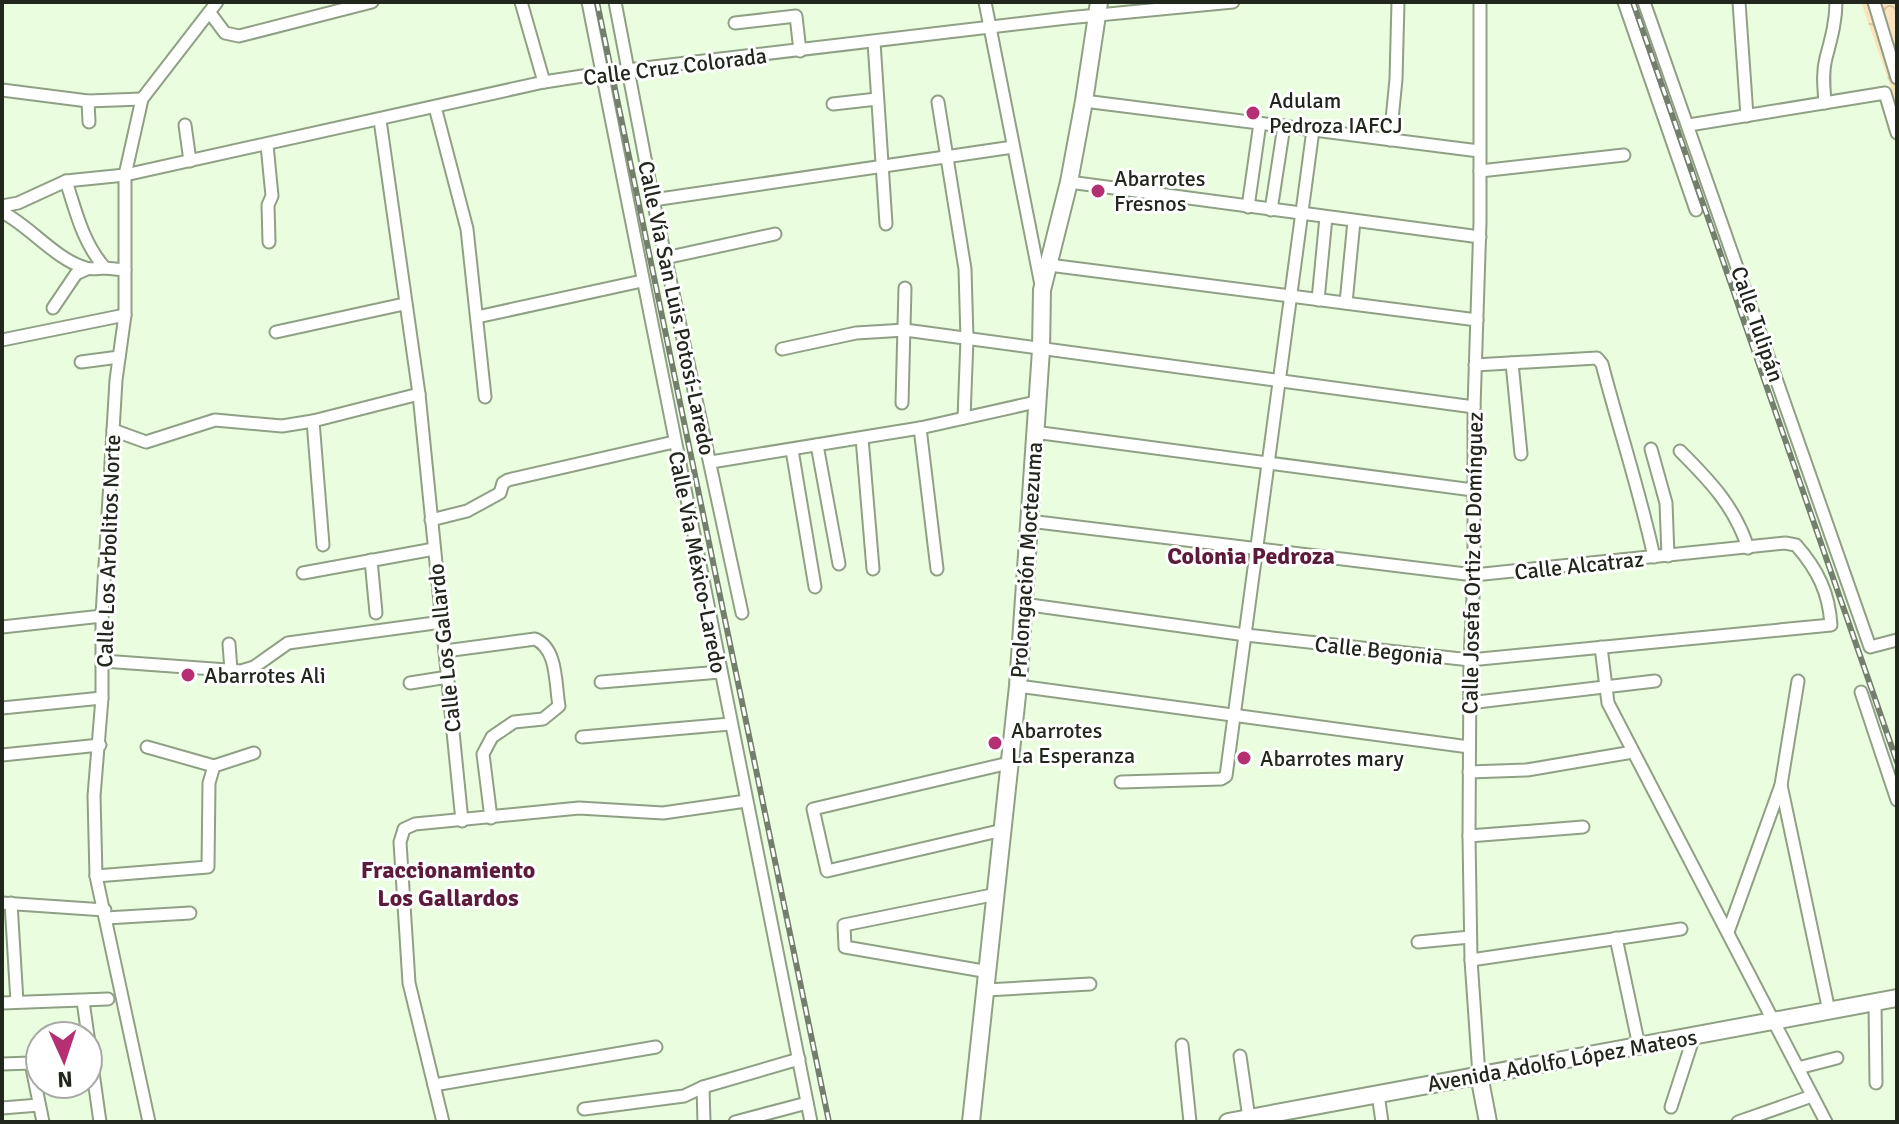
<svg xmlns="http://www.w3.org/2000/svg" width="1899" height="1124" viewBox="0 0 1899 1124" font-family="Signika,sans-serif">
	<defs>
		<pattern id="forest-crowns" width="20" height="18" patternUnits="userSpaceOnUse" patternTransform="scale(2)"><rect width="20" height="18" fill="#fce3bd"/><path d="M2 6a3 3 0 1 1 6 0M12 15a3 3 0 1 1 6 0" fill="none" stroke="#d8c3a2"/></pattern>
	</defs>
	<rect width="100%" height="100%" fill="#eafddf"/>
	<!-- forest -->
	<polygon fill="url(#forest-crowns)" points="1861,2 1897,2 1897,105"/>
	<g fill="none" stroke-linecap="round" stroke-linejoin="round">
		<defs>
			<g id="street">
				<polyline points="521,2 544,82"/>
				<polyline points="588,2 811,1122"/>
				<polyline points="615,2 653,200 742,613"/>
				<polyline points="985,2 1041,285"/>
				<polyline points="1624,2 1696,210"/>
				<polyline points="1644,2 1870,647 1897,640"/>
				<polyline points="1739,2 1747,116"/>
				<polyline points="1874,2 1897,78"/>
				<polyline points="210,13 225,33 239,36 372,2"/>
				<polyline points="735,23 796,16 800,51"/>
				<polyline points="874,42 886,224"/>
				<polyline points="2,90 88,101 142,99"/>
				<polyline points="88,101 89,122"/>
				<polyline points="1084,101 1479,151"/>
				<polyline points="938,102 965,269 967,339 964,418"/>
				<path d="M1825,103C1824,88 1822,73 1826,58C1831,39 1836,22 1836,2"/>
				<polyline points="833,104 877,99"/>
				<polyline points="435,107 467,229 485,397"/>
				<polyline points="380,120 419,394 462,821"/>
				<polyline points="185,125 190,161"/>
				<polyline points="1689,125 1885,93 1897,133"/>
				<polyline points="1390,140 1396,79 1398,2"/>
				<polyline points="267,145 272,196 268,205 269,242"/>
				<polyline points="1480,171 1624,155"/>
				<path d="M66,181C76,212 83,243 105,268L125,270"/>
				<polyline points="1069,182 1480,237"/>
				<polyline points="653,200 1013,147"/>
				<polyline points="2,206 18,203 66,181 125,175 544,82 602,73 1067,18 1233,2"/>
				<polyline points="1248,207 1260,123"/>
				<polyline points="1271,210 1284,126"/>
				<path d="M2,212C30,226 56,260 86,268C91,270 99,268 105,268"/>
				<polyline points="665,258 775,234"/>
				<polyline points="1049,265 1477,320"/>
				<polyline points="1318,300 1326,217"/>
				<polyline points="1346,303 1354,221"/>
				<polyline points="53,308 76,274 87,269"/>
				<polyline points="477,317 642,281"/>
				<polyline points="276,332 404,304"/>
				<polyline points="2,340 125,315"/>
				<polyline points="782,349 856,333 905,330 1474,407"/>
				<polyline points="81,362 119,357"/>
				<polyline points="1512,363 1521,454"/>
				<path d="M1475,365L1597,358L1602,364C1619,429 1640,492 1654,557"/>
				<polyline points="902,403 905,288"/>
				<polyline points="313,421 323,545"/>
				<polyline points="920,428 937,569"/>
				<polyline points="113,430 146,442 215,420 282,426 313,421 419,394"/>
				<polyline points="1034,432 1473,490"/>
				<polyline points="862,438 873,569"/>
				<polyline points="817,445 839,564"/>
				<polyline points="1651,449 1666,503 1668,556"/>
				<polyline points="792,450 815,587"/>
				<path d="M1680,451C1710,481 1735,507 1748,548"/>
				<polyline points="711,462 920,428 1036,402"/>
				<polyline points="431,520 467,511 500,493 503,483 508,480 674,442"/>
				<polyline points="371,560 376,613"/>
				<polyline points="303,573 434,549"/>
				<path d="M1023,604L1246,635L1470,660L1831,625C1829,593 1818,570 1796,545L1785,543L1474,575L1029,521"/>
				<polyline points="2,627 102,616"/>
				<polyline points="229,644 231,670"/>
				<polyline points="1601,647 1608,703 1826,1122"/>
				<path d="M445,651L535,639C558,649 555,684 559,706L543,719L514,722L492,737L483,754L491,818"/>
				<polyline points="103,661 241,671 254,667 288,643 442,622"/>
				<polyline points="601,682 720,672"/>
				<polyline points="410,683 448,677"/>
				<polyline points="1018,686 1469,747"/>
				<polyline points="1861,692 1897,800"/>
				<polyline points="1469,703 1655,681"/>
				<polyline points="2,708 102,698"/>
				<polyline points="582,737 730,724"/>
				<polyline points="147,747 214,766"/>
				<polyline points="2,755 100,745"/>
				<polyline points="1469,772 1527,770 1633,752"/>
				<polyline points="1121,782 1221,779 1226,776 1313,130"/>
				<polyline points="1781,785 1829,1011"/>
				<polyline points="1003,830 827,871 813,809 1009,763"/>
				<polyline points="1469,836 1583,827"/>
				<polyline points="96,876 208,867 209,783 214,766 254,753"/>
				<polyline points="2,903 105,910"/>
				<polyline points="11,903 17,1002"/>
				<polyline points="106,918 190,913"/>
				<polyline points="1728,932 1781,785 1798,681"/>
				<polyline points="1616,938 1639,1046"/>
				<polyline points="1418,942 1470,937"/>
				<polyline points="1471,960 1681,929"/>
				<polyline points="989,972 845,947 844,925 997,894"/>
				<polyline points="986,990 1090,984"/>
				<polyline points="83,1001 88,1036"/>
				<polyline points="1875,1002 1876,1083"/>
				<polyline points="2,1003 108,999"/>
				<polyline points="88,1037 100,1122"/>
				<polyline points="1182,1045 1190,1122"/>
				<polyline points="1240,1056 1249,1118"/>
				<polyline points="2,1064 31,1063 43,1122"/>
				<polyline points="1798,1068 1837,1058"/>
				<polyline points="1479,1075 1471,960 1469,836 1470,660 1474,575 1474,407 1480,222 1480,2"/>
				<polyline points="434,1085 656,1047"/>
				<polyline points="703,1087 704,1122"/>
				<polyline points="1378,1094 1382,1122"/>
				<polyline points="1671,1107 1694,1036"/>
				<polyline points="2,1108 39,1105"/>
				<polyline points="584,1109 684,1096 703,1087 799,1059"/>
				<polyline points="149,1122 96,876 94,796 102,698 102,616 116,380 125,315 125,175 142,99 217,2"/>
				<polyline points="443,1122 409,983 400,842 404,829 415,824 579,808 663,813 746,801"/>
				<polyline points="735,1122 807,1103"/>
				<polyline points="1738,1122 1812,1096"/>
			</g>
			<g id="secondary">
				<polyline points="1479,1075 1488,1122"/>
				<polyline points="971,1122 1018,686 1041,350 1042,290 1069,182 1084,101 1099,2"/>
				<polyline points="1228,1122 1897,998"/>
			</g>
		</defs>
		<!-- street casing -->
		<use href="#street" stroke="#8fa085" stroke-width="15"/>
		<!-- secondary casing -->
		<use href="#secondary" stroke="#8fa085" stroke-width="20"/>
		<!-- street -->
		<use href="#street" stroke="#fff" stroke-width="11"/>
		<!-- secondary -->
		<use href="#secondary" stroke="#fff" stroke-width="16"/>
		<defs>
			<g id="rail">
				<polyline points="597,2 829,1122"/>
				<polyline points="1633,2 1897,762"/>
			</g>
		</defs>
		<!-- rail casing -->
		<use href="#rail" stroke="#737f6c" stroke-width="6"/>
		<!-- rail -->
		<use href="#rail" stroke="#fff" stroke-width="3" stroke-dasharray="9" stroke-linecap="butt"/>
	</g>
	<!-- markers -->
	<g fill="#b53073" stroke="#fff" stroke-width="3">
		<circle cx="1253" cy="113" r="8"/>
		<circle cx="1098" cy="191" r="8"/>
		<circle cx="188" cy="675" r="8"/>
		<circle cx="995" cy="743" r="8"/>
		<circle cx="1244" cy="758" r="8"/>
	</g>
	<g text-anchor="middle" stroke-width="6" stroke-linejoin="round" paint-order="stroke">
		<!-- street labels -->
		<g font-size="22" fill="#21271c" stroke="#fff">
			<text transform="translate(675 66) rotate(-7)" y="8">Calle Cruz Colorada</text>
			<text transform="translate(677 308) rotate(78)" y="8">Calle Vía San Luis Potosí-Laredo</text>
			<text transform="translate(1758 324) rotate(71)" y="8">Calle Tulipán</text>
			<text transform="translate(108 551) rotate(-88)" y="8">Calle Los Arbolitos Norte</text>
			<text transform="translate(1026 560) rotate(-86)" y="8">Prolongación Moctezuma</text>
			<text transform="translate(698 562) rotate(79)" y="8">Calle Vía México-Laredo</text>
			<text transform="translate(1472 563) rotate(-89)" y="8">Calle Josefa Ortiz de Domínguez</text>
			<text transform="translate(1579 565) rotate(-6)" y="8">Calle Alcatraz</text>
			<text transform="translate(444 648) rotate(-96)" y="8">Calle Los Gallardo</text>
			<text transform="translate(1379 650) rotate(6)" y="8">Calle Begonia</text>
			<text transform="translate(1562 1060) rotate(-10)" y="8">Avenida Adolfo López Mateos</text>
		</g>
		<!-- poi labels -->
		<g font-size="22" fill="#21271c" stroke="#fff" text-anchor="start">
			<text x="1269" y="108">Adulam<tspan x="1269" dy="25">Pedroza IAFCJ</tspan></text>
			<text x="1114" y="186">Abarrotes<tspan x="1114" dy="25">Fresnos</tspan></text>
			<text x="204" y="683">Abarrotes Ali</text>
			<text x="1011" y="738">Abarrotes<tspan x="1011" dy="25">La Esperanza</tspan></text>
			<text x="1260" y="766">Abarrotes mary</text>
		</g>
		<!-- neighbourhood labels -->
		<g font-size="24" font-weight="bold" fill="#5c1b3a" stroke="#fff">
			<text x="1251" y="564">Colonia Pedroza</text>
			<text x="448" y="878">Fraccionamiento<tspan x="448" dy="28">Los Gallardos</tspan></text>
		</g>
	</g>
	<!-- border -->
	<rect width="1899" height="1124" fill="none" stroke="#21271c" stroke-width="8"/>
	<!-- north arrow -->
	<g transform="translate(64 1060) rotate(177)"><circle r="38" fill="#ffffff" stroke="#a6a9a4" stroke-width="2"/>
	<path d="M0-6L14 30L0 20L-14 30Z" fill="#b53073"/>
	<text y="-12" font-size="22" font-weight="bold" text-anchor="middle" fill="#21271c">N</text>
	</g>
</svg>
